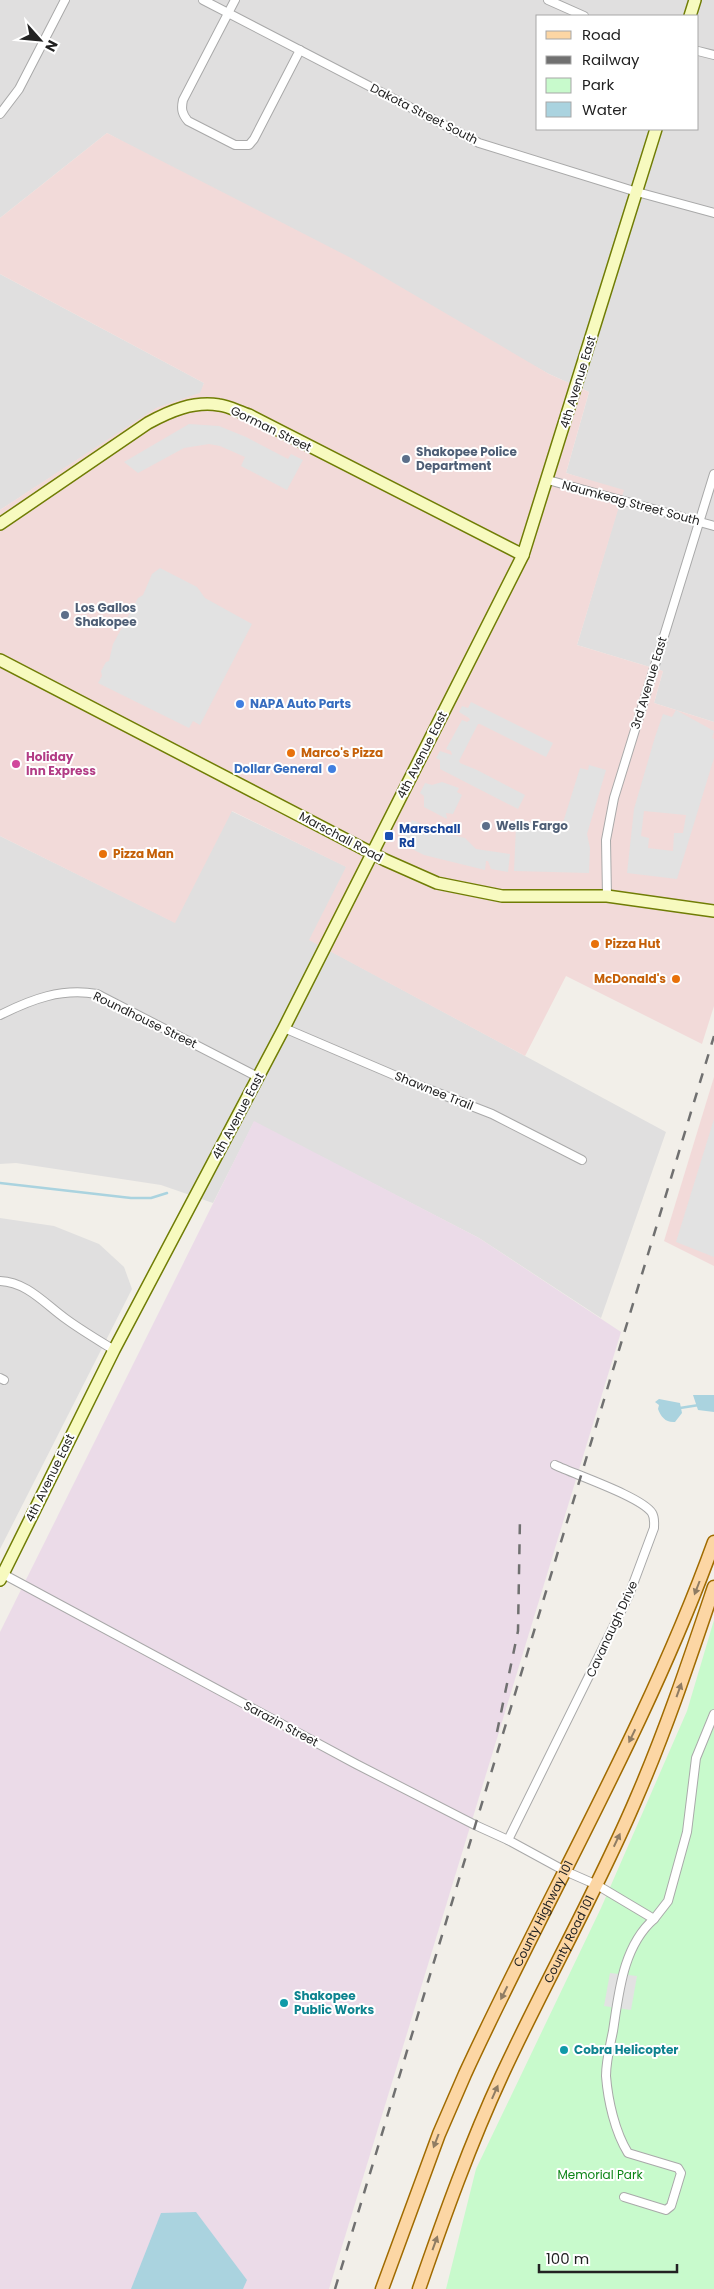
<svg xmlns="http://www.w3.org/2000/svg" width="714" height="2289" viewBox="0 0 714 2289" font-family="Poppins,sans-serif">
	<rect width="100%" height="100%" fill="#f2efe9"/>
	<!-- residential -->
	<g fill="#e0dfdf" fill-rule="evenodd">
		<path d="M0,0H714V722L654,703L663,671L577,645L623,491L566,473L589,392L549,374L107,133L0,218ZM538,16H698V129H538Z"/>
		<polygon points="0,274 204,383 201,393 157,408 0,510"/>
		<polygon points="231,811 347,867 310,940 666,1132 601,1318 479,1238 254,1122 213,1203 161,1185 16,1163 0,1164 0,836 174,922"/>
		<polygon points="0,1218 54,1226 99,1244 124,1267 132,1289 0,1549"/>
	</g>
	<!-- commercial -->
	<g fill="#f2dad9">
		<polygon points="107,133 353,259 549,374 589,392 566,473 624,490 577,645 663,671 654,703 714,722 714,1006 702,1044 566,976 525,1056 309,940 346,867 232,811 175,923 0,836 0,510 156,408 200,393 204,383 0,274 0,218"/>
		<polygon points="714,1077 714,1266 664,1241"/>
	</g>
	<!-- industrial -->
	<polygon fill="#ebdbe8" points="254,1121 479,1238 621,1332 329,2289 0,2289 0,1632"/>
	<!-- park -->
	<polygon fill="#c8facc" points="714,1620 714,2289 446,2289 476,2169 601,1908 687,1711"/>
	<!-- parking -->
	<g fill="#e2e2e2" fill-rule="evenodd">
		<polygon points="189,424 219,426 246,437 288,459 291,454 303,460 287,490 241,466 245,457 220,446 209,444 184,448 138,473 124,462"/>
		<polygon points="160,568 197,587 205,598 252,624 200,725 193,721 189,728 98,683 102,676 101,671 106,662 109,661 113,644 138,598 143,595 152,574"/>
		<polygon points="471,702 553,743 546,757 480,724 478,724 459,761 460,763 477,770 525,795 518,809 440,769 440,760 436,758 440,751 452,755 451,751 446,749 462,720 467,722 470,720 469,718 459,712 462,706 468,708"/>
		<path d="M676,710L714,731L712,738L714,739V758L677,879L627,873L634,809L655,737L663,714L672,717ZM644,811L686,815L683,833H674L673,851L648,848L649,838L641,836Z"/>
		<polygon points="589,765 606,770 587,834 590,848 589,873 514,871 516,826 530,822 561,829 580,768 588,770"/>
		<polygon points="442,782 459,788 457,792 462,795 453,814 446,813 447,819 424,807 424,796 420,793 425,783 432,785"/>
		<polygon points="412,820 443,833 465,838 476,849 510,854 508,872 491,869 488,861 486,861 485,870 424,855 400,843"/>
		<polygon points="714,1119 714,1257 676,1242"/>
		<polygon points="610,1973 637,1976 631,2010 604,2006"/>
	</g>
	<!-- water -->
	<g fill="#aad3df">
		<polygon points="693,1395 714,1395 714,1412 698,1410"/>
		<path d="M659,1399L680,1403L682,1413L675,1422C666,1423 661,1417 658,1409L659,1405L655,1402Z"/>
		<polygon points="196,2212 247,2280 243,2289 131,2289 161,2213"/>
	</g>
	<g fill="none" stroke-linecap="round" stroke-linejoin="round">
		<!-- stream -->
		<g stroke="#aad3df" stroke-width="2.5">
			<polyline points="0,1183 131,1198 151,1198 167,1193"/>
			<polyline points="680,1408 699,1405"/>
		</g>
		<defs>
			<g id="street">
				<polyline points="203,0 479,143 637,192 714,213"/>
				<path d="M235,0L183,100C181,109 182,114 188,121L235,145H249L254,139L300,50"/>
				<polyline points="548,0 584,16"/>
				<polyline points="698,51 714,55"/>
				<polyline points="0,114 19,89 65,0"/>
				<polyline points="548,480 714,526"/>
				<polyline points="607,896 606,840 614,798 714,474"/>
				<path d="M0,1015C32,999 61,988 97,994L258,1077"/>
				<polyline points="284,1028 415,1084 492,1114 582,1160"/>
				<path d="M0,1281C27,1282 45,1304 66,1319C81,1330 98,1340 114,1350"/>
				<polyline points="0,1378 4,1380"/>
				<polyline points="3,1574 356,1764 475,1825 508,1840 565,1871 597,1885 654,1919 668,1901 687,1832 696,1758 714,1714"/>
				<path d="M508,1840L629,1595L654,1528C654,1522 655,1518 652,1513C642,1497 576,1475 555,1465"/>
				<path d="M624,2197L666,2210L671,2206L681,2173L678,2168L628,2153C615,2132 608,2101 606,2076C606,2061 610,2046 613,2031C619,1992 623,1946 654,1919"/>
			</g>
			<g id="secondary">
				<polyline points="690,16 695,0"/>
				<path d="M0,524L148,423C170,411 193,401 219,405C229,406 239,412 249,415L523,555"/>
				<polyline points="0,660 385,860 437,883 502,896 607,896 714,911"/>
				<polyline points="0,1580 114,1350 284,1028 523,555 656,129"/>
			</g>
			<g id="primary">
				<path id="s1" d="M382,2289L439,2134L465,2074C547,1896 647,1727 714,1542"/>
				<path id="s2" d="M419,2289C444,2217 470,2144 502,2075C545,1982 596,1893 636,1799C666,1730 690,1658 714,1587"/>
			</g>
		</defs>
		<!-- street casing -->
		<use href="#street" stroke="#a9a9a9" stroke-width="10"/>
		<!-- secondary casing -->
		<use href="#secondary" stroke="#707d05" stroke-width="14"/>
		<!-- primary casing -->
		<use href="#primary" stroke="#a06b00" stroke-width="15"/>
		<!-- street -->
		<use href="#street" stroke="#fff" stroke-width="8"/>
		<!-- secondary -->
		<use href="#secondary" stroke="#f7fabf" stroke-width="11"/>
		<!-- primary -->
		<use href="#primary" stroke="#fcd6a4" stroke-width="12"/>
		<!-- rail -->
		<g stroke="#707070" stroke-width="2.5" stroke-dasharray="10 10" stroke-linecap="butt">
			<polyline points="497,1732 518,1631 520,1517"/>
			<polyline points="335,2289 714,1036"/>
		</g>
	</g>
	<!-- one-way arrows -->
	<defs><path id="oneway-solid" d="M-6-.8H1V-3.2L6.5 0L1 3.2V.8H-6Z" transform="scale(1.25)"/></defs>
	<g fill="#8f7c63">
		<use href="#oneway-solid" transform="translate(697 1588) rotate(111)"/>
		<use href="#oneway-solid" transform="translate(679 1690) rotate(-70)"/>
		<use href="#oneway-solid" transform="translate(632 1736) rotate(116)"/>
		<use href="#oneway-solid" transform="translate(617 1840) rotate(-65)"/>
		<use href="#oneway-solid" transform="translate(504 1993) rotate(117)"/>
		<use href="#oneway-solid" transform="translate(495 2092) rotate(-66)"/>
		<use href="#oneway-solid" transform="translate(436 2141) rotate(111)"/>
		<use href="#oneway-solid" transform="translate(435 2243) rotate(-70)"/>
	</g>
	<!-- markers -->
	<g fill="#5c6f8a" stroke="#fff" stroke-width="2">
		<circle cx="406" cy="459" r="5"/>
		<circle cx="65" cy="615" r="5"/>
		<circle cx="486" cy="826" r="5"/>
	</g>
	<g fill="#3f7fe0" stroke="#fff" stroke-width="2">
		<circle cx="240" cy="704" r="5"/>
		<circle cx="332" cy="769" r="5"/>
	</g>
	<g fill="#e8710a" stroke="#fff" stroke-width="2">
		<circle cx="291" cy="753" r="5"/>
		<circle cx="103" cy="854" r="5"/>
		<circle cx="595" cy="944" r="5"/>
		<circle cx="676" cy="979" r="5"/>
	</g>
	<circle fill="#d1479c" stroke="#fff" stroke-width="2" cx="16" cy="764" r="5"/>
	<rect fill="#1a4fb4" stroke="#fff" stroke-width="2" x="384" y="831" width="10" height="10" rx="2.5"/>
	<g fill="#0f9aa8" stroke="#fff" stroke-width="2">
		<circle cx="284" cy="2003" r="5"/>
		<circle cx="564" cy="2050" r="5"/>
	</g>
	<g text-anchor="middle" stroke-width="4" stroke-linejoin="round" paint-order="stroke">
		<!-- street labels -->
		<g font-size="12" fill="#222" stroke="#fff">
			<text transform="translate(424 114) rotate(27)" y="4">Dakota Street South</text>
			<text transform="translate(578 382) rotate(-73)" y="4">4th Avenue East</text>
			<text transform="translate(271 429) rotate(26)" y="4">Gorman Street</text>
			<text transform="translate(631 503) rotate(15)" y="4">Naumkeag Street South</text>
			<text transform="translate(649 683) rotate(-73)" y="4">3rd Avenue East</text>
			<text transform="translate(422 755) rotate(-63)" y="4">4th Avenue East</text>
			<text transform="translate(341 837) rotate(28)" y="4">Marschall Road</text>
			<text transform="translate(145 1020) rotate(26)" y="4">Roundhouse Street</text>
			<text transform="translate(434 1091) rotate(22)" y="4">Shawnee Trail</text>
			<text transform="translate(238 1116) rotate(-62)" y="4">4th Avenue East</text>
			<text transform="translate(50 1478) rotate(-64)" y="4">4th Avenue East</text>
			<text transform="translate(612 1629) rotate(-65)" y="4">Cavanaugh Drive</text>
			<text transform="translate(281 1724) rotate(28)" y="4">Sarazin Street</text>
			<text dy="4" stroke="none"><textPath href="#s1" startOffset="409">County Highway 101</textPath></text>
			<text dy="4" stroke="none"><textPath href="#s2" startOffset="381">County Road 101</textPath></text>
		</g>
		<!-- service labels -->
		<g font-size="12" font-weight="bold" fill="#4e5e75" stroke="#fff" text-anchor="start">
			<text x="416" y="456">Shakopee Police<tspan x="416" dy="14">Department</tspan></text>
			<text x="75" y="612">Los Gallos<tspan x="75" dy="14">Shakopee</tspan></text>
			<text x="496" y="830">Wells Fargo</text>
		</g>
		<!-- shop labels -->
		<g font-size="12" font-weight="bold" fill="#366cbe" stroke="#fff" text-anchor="start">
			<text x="250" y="708">NAPA Auto Parts</text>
			<text x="322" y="773" text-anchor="end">Dollar General</text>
		</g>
		<!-- food labels -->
		<g font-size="12" font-weight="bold" fill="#c56008" stroke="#fff" text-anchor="start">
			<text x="301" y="757">Marco's Pizza</text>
			<text x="113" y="858">Pizza Man</text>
			<text x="605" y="948">Pizza Hut</text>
			<text x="666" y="983" text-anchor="end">McDonald's</text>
		</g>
		<!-- hotel labels -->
		<g font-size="12" font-weight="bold" fill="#b23c85" stroke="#fff" text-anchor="start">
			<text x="26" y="761">Holiday<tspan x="26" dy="14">Inn Express</tspan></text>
		</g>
		<!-- transit labels -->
		<g font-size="12" font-weight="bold" fill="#164399" stroke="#fff" text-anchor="start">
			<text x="399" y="833">Marschall<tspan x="399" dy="14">Rd</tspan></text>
		</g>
		<!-- culture labels -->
		<g font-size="12" font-weight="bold" fill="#0d838f" stroke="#fff" text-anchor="start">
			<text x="294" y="2000">Shakopee<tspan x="294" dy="14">Public Works</tspan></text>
			<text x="574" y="2054">Cobra Helicopter</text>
		</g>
		<!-- park labels -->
		<g font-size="12" fill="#0c8416" stroke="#fff">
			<text x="600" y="2179">Memorial Park</text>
		</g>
	</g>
	<!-- legend -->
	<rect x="536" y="15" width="162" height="115" fill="#ffffff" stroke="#a7a7a7"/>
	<rect x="546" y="31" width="25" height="8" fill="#fcd6a4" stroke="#a7a7a7"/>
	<text x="582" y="40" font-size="15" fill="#222222">Road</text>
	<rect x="546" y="56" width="25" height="8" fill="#707070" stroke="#a7a7a7"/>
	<text x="582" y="65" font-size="15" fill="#222222">Railway</text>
	<rect x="546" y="78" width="25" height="15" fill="#c8facc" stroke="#a7a7a7"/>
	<text x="582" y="90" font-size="15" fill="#222222">Park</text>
	<rect x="546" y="102" width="25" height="15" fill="#aad3df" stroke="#a7a7a7"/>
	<text x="582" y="115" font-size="15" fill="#222222">Water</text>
	<!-- north arrow -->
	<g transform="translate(40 40) rotate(117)" stroke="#ffffff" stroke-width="4" paint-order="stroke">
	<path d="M0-4L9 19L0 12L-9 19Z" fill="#222222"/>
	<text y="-8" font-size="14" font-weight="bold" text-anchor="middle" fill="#222222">N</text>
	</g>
	<!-- scale -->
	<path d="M539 2264v8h138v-8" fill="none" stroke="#222222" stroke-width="2.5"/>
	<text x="546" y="2264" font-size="15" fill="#222222" stroke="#ffffff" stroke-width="4" paint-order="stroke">100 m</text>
</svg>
